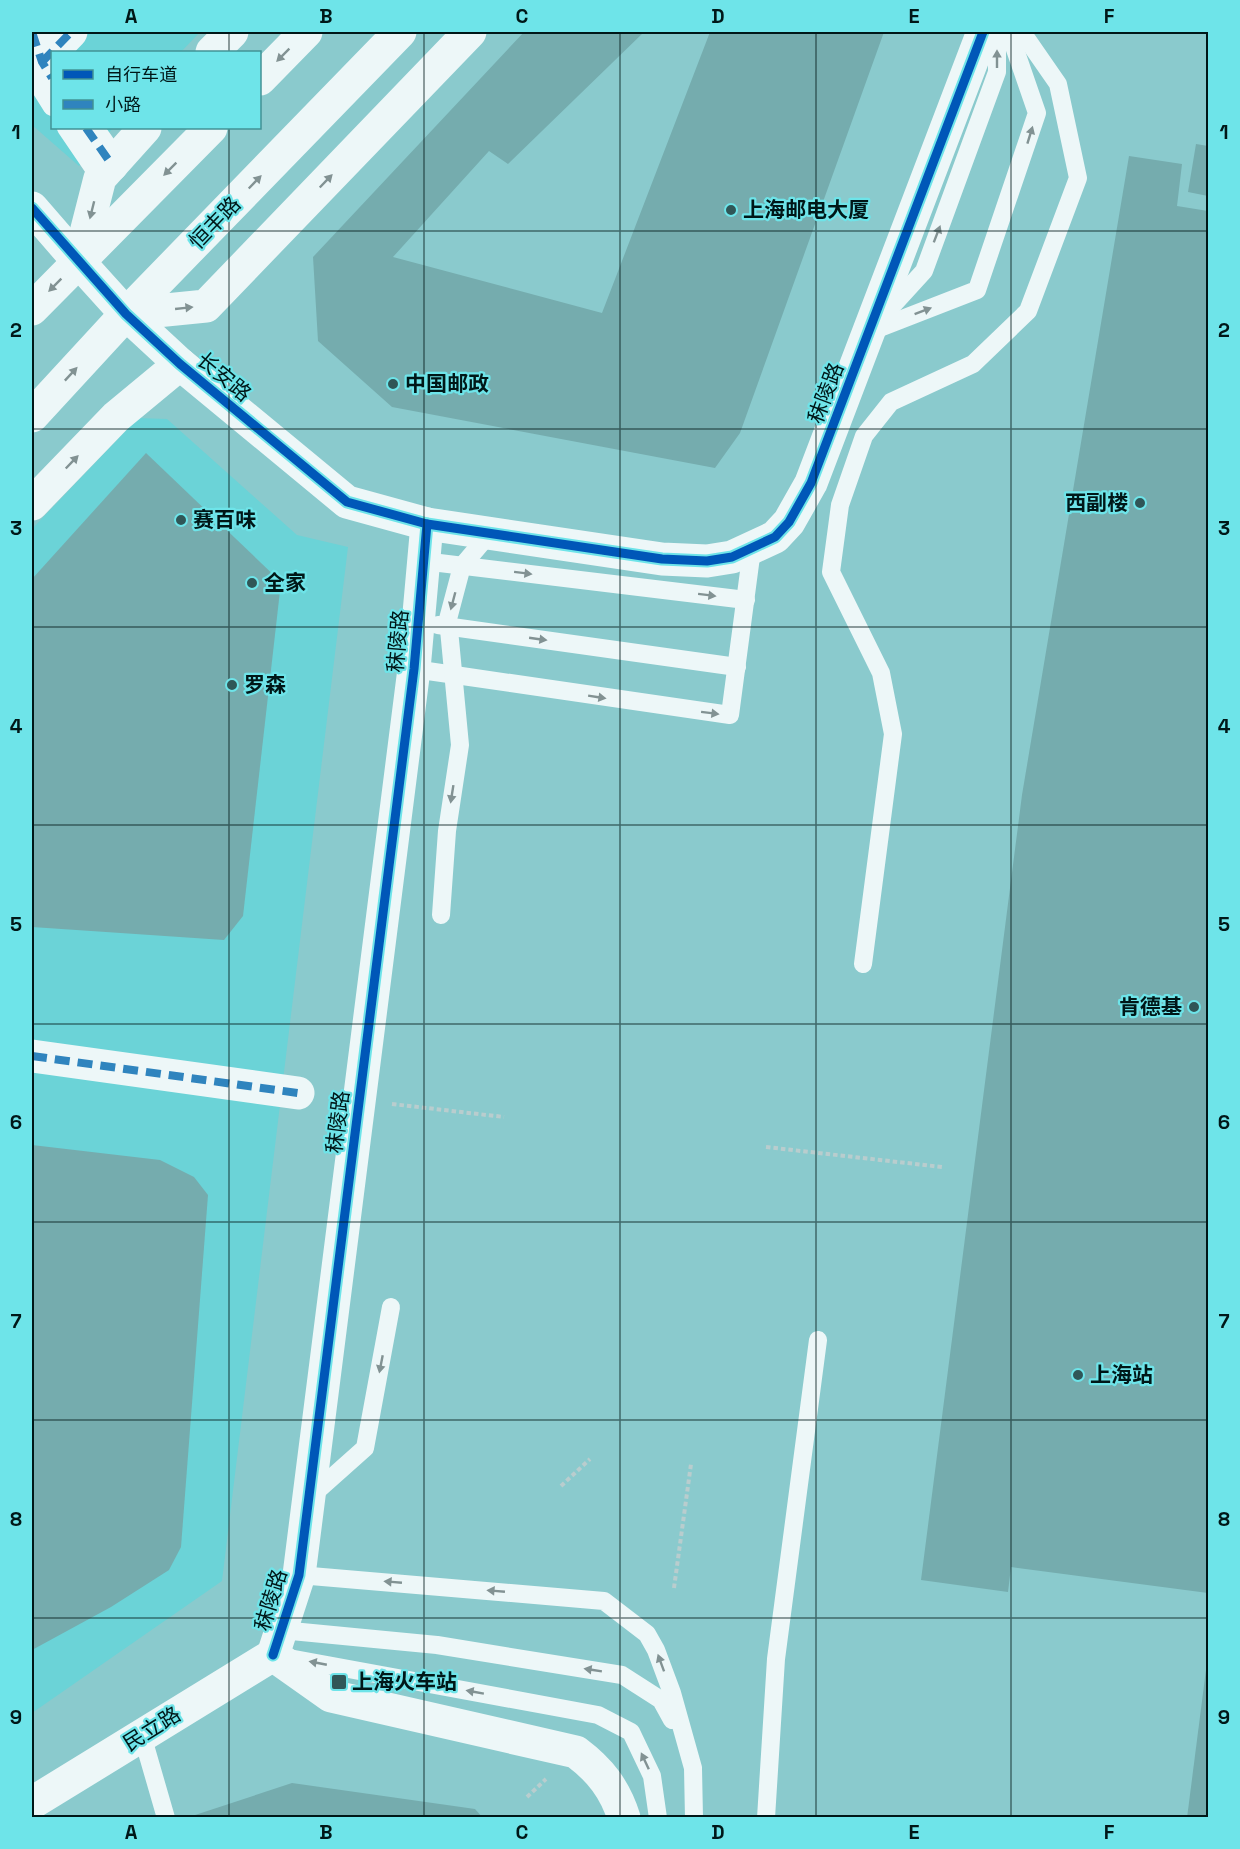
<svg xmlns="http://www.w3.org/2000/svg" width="1240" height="1849" viewBox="0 0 1240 1849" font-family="'Space Grotesk','Noto Sans SC',sans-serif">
	<rect width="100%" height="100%" fill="#8acacd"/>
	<!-- built -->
	<g fill="#6bd3d7">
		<polygon points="32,32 200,32 181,52 52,52 52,128 113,128 79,166 32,125"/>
		<polygon points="138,418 167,419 297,535 348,547 222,1581 32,1713 32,529"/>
	</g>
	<!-- building -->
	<g fill="#75acae">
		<polygon points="524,32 644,32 508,164 489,151 393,257 602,313 710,32 884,32 740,433 715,468 392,407 318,341 313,257"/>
		<polygon points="1196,144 1208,146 1208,196 1188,192"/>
		<polygon points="1129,156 1182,164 1177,206 1208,211 1208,1593 1011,1567 1008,1592 921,1580 1022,795"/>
		<polygon points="146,453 281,582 243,916 224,940 32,927 32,579"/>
		<polygon points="32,1145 160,1160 194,1177 208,1195 181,1547 169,1570 111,1607 32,1650"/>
		<polygon points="1207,1662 1208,1818 1187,1818"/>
		<polygon points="292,1783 475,1809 483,1818 186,1818"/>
	</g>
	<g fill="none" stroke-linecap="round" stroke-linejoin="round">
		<!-- path -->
		<g stroke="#b9cdce" stroke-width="4" stroke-dasharray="4.5 3" stroke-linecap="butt">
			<polyline points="392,1104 504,1117"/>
			<polyline points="766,1147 942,1167"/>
			<polyline points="561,1486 590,1459"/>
			<polyline points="674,1588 691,1464"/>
			<polyline points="527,1797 546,1779"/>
		</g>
		<!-- lane -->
		<g stroke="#edf7f8" stroke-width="18">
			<polyline points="32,75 52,107"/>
			<polyline points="66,128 100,178"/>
			<polyline points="882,317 924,271 997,72 997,32"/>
			<polyline points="869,332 977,290 1037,113 1009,32"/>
			<polyline points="423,561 746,600"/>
			<polyline points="438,625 737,667"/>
			<polyline points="414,669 730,715 752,549"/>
			<polyline points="441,915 447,831 460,745 448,619 462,566 490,533"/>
			<polyline points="863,964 893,734 881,673 831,572 840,505 864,436 891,402 973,364 1028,311 1078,178 1058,84 1022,32"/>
			<polyline points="310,1497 365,1448 391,1307"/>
			<polyline points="299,1575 604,1601 647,1634 656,1650 672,1693 693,1768 694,1818"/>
			<polyline points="281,1630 437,1645 622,1675 661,1700 672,1720"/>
			<polyline points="289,1658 598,1715 631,1732 652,1776 658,1818"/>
			<polyline points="142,1735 166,1818"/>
			<polyline points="766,1818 776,1659 818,1340"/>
		</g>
		<!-- street -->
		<g stroke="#edf7f8" stroke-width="33">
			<polyline points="32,32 42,62 52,78"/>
			<polyline points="42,62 71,32"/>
			<polyline points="86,128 112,165"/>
			<polyline points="32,208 78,261"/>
			<polyline points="32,1056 298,1093"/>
		</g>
		<!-- secondary -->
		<g stroke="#edf7f8" stroke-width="33">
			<polyline points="212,52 232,32"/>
			<polyline points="260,79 306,32"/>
			<polyline points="79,260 100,178 145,128"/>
			<polyline points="78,261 126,314 180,364 347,502 427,524 662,559 707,561 732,557 775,537 789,522 811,483 983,32"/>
			<polyline points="32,309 211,128"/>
			<polyline points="126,314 206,306 470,32"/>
			<polyline points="32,416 126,314 400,32"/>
			<polyline points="32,504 116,417 180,364"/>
			<polyline points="273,1655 299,1575 414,669 427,524"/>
			<path d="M273,1655L331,1696L576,1752C600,1770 615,1789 624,1818"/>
			<polyline points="32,1803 273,1655"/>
		</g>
		<!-- quiet -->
		<g stroke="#2f84be" stroke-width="8" stroke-dasharray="15 8" stroke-linecap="butt">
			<polyline points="32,32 42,62 52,78"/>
			<polyline points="42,62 71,32"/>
			<polyline points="86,128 112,165"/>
			<polyline points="32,1056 298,1093"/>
		</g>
		<defs>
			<g id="cycleway">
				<polyline points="32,208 126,314 180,364 347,502 427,524 662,559 707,561 732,557 775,537 789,522 811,483 983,32"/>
				<polyline points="273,1655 299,1575 414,669 427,524"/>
			</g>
		</defs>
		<!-- cycleway casing -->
		<use href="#cycleway" stroke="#6ee4e9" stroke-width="13"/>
		<!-- cycleway -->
		<use href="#cycleway" stroke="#0057b8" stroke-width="9"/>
	</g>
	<!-- one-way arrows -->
	<defs><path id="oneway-solid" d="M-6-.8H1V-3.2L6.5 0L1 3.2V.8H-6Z" transform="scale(1.5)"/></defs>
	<g fill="#829293">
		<use href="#oneway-solid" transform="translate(283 55) rotate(135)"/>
		<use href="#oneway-solid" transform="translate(997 59) rotate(-90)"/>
		<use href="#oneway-solid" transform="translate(1030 135) rotate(-73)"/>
		<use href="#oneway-solid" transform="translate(170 169) rotate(135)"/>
		<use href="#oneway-solid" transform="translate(326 181) rotate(-46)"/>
		<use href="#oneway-solid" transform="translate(255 182) rotate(-46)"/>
		<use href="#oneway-solid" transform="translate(92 210) rotate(104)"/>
		<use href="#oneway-solid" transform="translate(937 234) rotate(-69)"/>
		<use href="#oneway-solid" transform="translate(55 285) rotate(135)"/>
		<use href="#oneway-solid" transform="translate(184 308) rotate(-6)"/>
		<use href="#oneway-solid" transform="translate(923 311) rotate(-21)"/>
		<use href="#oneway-solid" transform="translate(71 374) rotate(-47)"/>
		<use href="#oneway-solid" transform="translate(72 462) rotate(-46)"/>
		<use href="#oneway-solid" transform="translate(523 573) rotate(7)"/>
		<use href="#oneway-solid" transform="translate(707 595) rotate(7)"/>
		<use href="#oneway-solid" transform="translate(453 601) rotate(105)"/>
		<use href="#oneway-solid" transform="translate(538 639) rotate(8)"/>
		<use href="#oneway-solid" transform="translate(597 697) rotate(9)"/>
		<use href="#oneway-solid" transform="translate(710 713) rotate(7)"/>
		<use href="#oneway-solid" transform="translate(452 794) rotate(99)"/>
		<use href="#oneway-solid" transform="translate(381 1364) rotate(101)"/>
		<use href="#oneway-solid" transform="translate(393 1582) rotate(-175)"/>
		<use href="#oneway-solid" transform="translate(496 1591) rotate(-175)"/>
		<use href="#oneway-solid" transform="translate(318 1663) rotate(-169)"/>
		<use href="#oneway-solid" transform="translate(661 1663) rotate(-110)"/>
		<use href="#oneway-solid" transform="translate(593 1670) rotate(-171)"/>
		<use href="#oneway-solid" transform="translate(475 1692) rotate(-170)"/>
		<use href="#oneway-solid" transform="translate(645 1761) rotate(-115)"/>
	</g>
	<!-- grid -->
	<path fill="none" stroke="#001718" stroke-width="1.5" stroke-opacity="0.55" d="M229,32V52M424,32V1818M620,32V1818M816,32V1818M1011,32V1818M229,128V1818M32,231H1208M32,429H1208M32,627H1208M32,825H1208M32,1024H1208M32,1222H1208M32,1420H1208M32,1618H1208"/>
	<!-- markers -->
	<g fill="#305657" stroke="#6ee4e9" stroke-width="2">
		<circle cx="731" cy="210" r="6"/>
		<circle cx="393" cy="384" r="6"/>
		<circle cx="1140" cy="503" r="6"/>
		<circle cx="181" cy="520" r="6"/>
		<circle cx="252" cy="583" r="6"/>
		<circle cx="232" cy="685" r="6"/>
		<circle cx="1194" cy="1007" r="6"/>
		<circle cx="1078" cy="1375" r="6"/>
		<rect x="331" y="1674" width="16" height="16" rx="3"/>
	</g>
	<g text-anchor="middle" stroke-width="4.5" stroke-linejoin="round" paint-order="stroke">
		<!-- poi labels -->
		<g font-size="21" font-weight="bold" fill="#001718" stroke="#6ee4e9" text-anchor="start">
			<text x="743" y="217">上海邮电大厦</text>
			<text x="405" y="391">中国邮政</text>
			<text x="1128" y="510" text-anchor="end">西副楼</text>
			<text x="193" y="527">赛百味</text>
			<text x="264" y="590">全家</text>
			<text x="244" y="692">罗森</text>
			<text x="1182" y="1014" text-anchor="end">肯德基</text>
			<text x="1090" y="1382">上海站</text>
			<text x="352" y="1689">上海火车站</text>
		</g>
		<!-- street labels -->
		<g font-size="21" fill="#001718" stroke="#6ee4e9">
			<text transform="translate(215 223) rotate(-46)" y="7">恒丰路</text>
			<text transform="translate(224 377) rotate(40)" y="7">长安路</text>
			<text transform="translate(826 393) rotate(-69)" y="7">秣陵路</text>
			<text transform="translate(398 641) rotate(-85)" y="7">秣陵路</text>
			<text transform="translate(338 1122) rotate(-83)" y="7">秣陵路</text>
			<text transform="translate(271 1600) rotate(-73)" y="7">秣陵路</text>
			<text transform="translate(152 1729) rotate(-32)" y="7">民立路</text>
		</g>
	</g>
	<!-- border -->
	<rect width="1240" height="1849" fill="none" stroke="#6ee4e9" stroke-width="66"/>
	<!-- legend -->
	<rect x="51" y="51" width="210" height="78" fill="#6ee4e9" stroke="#429295" stroke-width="1.5"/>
	<rect x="63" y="70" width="30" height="9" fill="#0057b8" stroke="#429295" stroke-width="1.5"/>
	<text x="105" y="81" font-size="18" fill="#001718">自行车道</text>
	<rect x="63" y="100" width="30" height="9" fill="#2f84be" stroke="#429295" stroke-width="1.5"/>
	<text x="105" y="111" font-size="18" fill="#001718">小路</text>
	<rect x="33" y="33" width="1174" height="1783" fill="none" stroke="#001718" stroke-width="2"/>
	<g font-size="20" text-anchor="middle" font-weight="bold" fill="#001718">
		<text x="131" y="23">A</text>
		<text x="326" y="23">B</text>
		<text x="522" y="23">C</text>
		<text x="718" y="23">D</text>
		<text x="914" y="23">E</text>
		<text x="1109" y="23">F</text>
		<text x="16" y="139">1</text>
		<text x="1224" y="139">1</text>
		<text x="16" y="337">2</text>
		<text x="1224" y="337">2</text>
		<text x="16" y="535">3</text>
		<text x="1224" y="535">3</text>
		<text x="16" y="733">4</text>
		<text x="1224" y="733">4</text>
		<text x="16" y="931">5</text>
		<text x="1224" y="931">5</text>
		<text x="16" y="1129">6</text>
		<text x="1224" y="1129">6</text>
		<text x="16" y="1328">7</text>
		<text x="1224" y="1328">7</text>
		<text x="16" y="1526">8</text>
		<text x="1224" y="1526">8</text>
		<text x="16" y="1724">9</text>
		<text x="1224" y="1724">9</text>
		<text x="131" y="1839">A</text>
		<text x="326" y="1839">B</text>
		<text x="522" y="1839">C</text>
		<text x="718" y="1839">D</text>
		<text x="914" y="1839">E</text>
		<text x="1109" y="1839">F</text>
	</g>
</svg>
